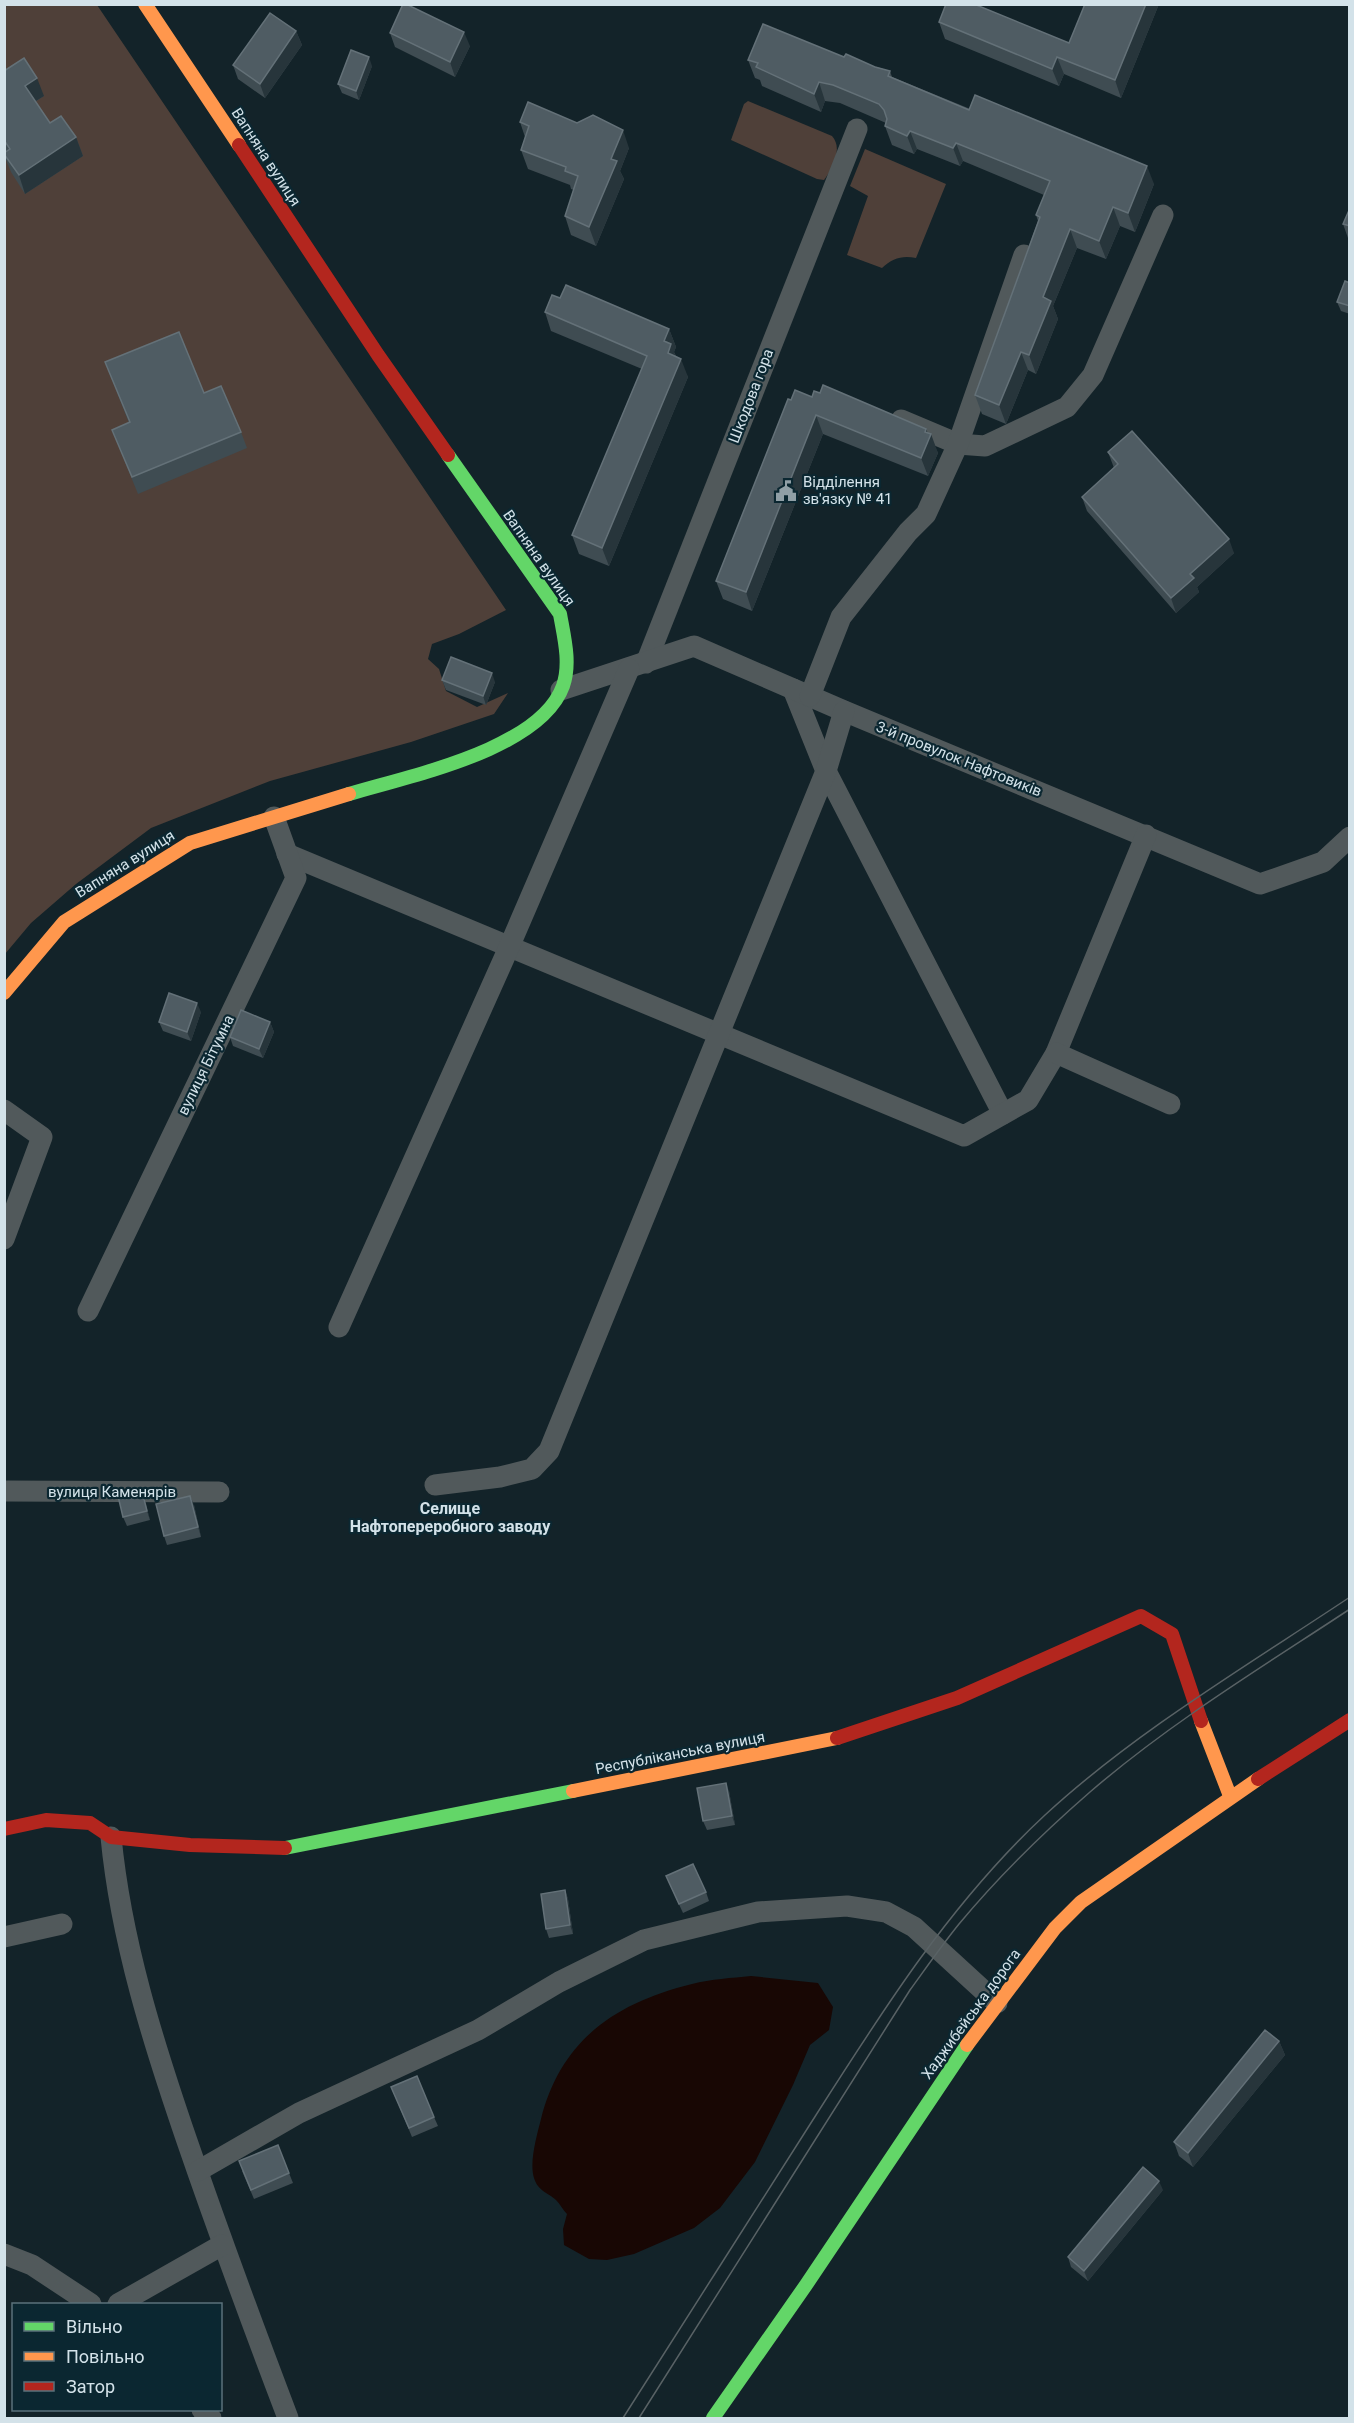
<svg xmlns="http://www.w3.org/2000/svg" width="1354" height="2423" viewBox="0 0 1354 2423" font-family="Roboto,sans-serif">
	<rect width="100%" height="100%" fill="#132329"/>
	<!-- green -->
	<g fill="#4f4039">
		<polygon points="5,5 97,5 506,610 459,634 432,644 428,659 439,669 446,691 477,707 508,693 494,714 411,742 270,781 151,828 76,884 31,923 5,954"/>
		<path d="M748,101L832,136C843,148 833,168 824,180L817,179L731,140L744,104Z"/>
		<path d="M865,149L946,184L916,258C903,255 892,258 882,268L847,255L868,196L850,186Z"/>
	</g>
	<!-- water -->
	<path fill="#180704" d="M751,1976L818,1983L833,2007L829,2030L810,2045L793,2085L755,2162L720,2208L694,2228L634,2254L607,2260L589,2259L564,2245L563,2229L567,2214C563,2210 560,2204 556,2200C547,2192 538,2191 534,2178C529,2162 537,2135 541,2119C561,2040 615,2003 692,1984C711,1979 732,1978 751,1976Z"/>
	<g fill="none" stroke-linecap="round" stroke-linejoin="round">
		<!-- street -->
		<g stroke="#51595b" stroke-width="21">
			<polyline points="901,420 958,444 985,446 1067,407 1093,375 1163,215"/>
			<polyline points="646,663 857,129"/>
			<polyline points="793,689 826,771 1003,1114"/>
			<polyline points="561,690 694,646 844,711 1260,884 1323,862 1350,837"/>
			<polyline points="810,696 841,617 908,532 926,514 958,444 1024,255"/>
			<polyline points="287,854 964,1136 1028,1100 1056,1053 1146,835"/>
			<polyline points="1056,1053 1170,1104"/>
			<polyline points="4,1110 42,1137 4,1239"/>
			<polyline points="88,1311 296,878 274,817"/>
			<polyline points="339,1327 510,945 629,669"/>
			<polyline points="435,1485 500,1477 532,1469 549,1451 826,771 844,711"/>
			<polyline points="4,1491 219,1492"/>
			<path d="M111,1837C121,1941 153,2042 187,2141C219,2234 253,2326 288,2418"/>
			<polyline points="4,1937 62,1924"/>
			<polyline points="198,2171 299,2113 478,2030 559,1982 644,1940 758,1912 847,1906 886,1912 914,1927 997,2003"/>
			<polyline points="4,2254 32,2265 91,2304"/>
			<polyline points="118,2304 222,2245"/>
			<polyline points="202,2410 211,2418"/>
		</g>
		<!-- fast -->
		<g stroke="#63d668" stroke-width="14">
			<path d="M349,794C408,776 540,750 563,686C571,663 564,637 560,614L448,455"/>
			<polyline points="285,1848 573,1791"/>
			<polyline points="713,2418 806,2285 967,2045"/>
		</g>
		<!-- slow -->
		<g stroke="#ff974d" stroke-width="14">
			<polyline points="145,4 239,145"/>
			<polyline points="4,993 64,922 190,843 349,794"/>
			<polyline points="1201,1721 1230,1796"/>
			<polyline points="573,1791 837,1738"/>
			<polyline points="967,2045 1055,1928 1081,1902 1258,1779"/>
		</g>
		<!-- jam -->
		<g stroke="#b3261e" stroke-width="14">
			<polyline points="239,145 378,355 448,455"/>
			<polyline points="837,1738 957,1698 1141,1616 1172,1634 1201,1721"/>
			<polyline points="1258,1779 1350,1720"/>
			<polyline points="4,1829 46,1820 90,1823 111,1837 190,1845 285,1848"/>
		</g>
		<!-- tram -->
		<g stroke="#596265" stroke-width="1.5">
			<path d="M623,2418C685,2321 747,2223 809,2126C879,2016 949,1904 1045,1815C1135,1732 1248,1665 1350,1597"/>
			<path d="M639,2418L910,1990C926,1968 942,1945 959,1924C998,1877 1044,1832 1090,1792C1170,1723 1262,1667 1350,1609"/>
		</g>
	</g>
	<!-- wall -->
	<g fill="#3f4c52">
		<polygon points="1085,4 1159,4 1121,98 1064,74 1059,86 945,39 939,22 1069,43"/>
		<polygon points="296,31 302,45 265,98 238,79 233,65"/>
		<polygon points="390,33 470,46 455,77 395,47"/>
		<polygon points="844,57 890,71 892,77 1154,184 1135,232 1120,226 1106,259 1077,248 1053,306 1058,319 1036,374 1028,370 1006,424 982,414 975,395 1038,221 1036,215 1044,195 963,161 960,166 917,149 914,154 892,145 885,126 886,123 840,103 825,101 821,112 762,86 760,80 755,78 748,60"/>
		<polygon points="372,66 359,100 342,93 338,84"/>
		<polygon points="4,71 44,96 35,102 50,123 76,137 83,156 25,194 11,172 4,155 6,152 4,149"/>
		<polygon points="520,122 629,148 620,171 624,179 596,246 571,235 565,216 574,190 571,189 570,185 528,169 521,150 525,137"/>
		<polygon points="1350,208 1350,238 1348,238 1343,224"/>
		<polygon points="1350,283 1350,314 1341,311 1337,302"/>
		<polygon points="560,298 669,329 676,347 674,352 676,356 688,377 609,566 579,554 572,535 642,369 551,331 545,312"/>
		<polygon points="105,362 204,393 241,432 247,448 138,494 112,430 129,423"/>
		<polygon points="812,397 928,433 938,453 928,476 823,434 752,611 723,599 716,581 791,400"/>
		<polygon points="1108,452 1234,553 1197,587 1199,592 1176,613 1087,511 1082,497 1114,468"/>
		<polygon points="442,680 495,682 486,705 446,690"/>
		<polygon points="201,1012 191,1041 163,1031 159,1022"/>
		<polygon points="270,1022 274,1032 263,1058 233,1046 230,1037"/>
		<polygon points="143,1495 150,1520 127,1526 123,1517"/>
		<polygon points="194,1505 201,1537 167,1545 164,1536"/>
		<polygon points="729,1791 735,1825 707,1830 703,1821"/>
		<polygon points="666,1876 706,1892 709,1901 683,1913"/>
		<polygon points="565,1890 568,1899 573,1934 549,1938 546,1929"/>
		<polygon points="1279,2041 1285,2055 1193,2167 1179,2156 1174,2142"/>
		<polygon points="391,2087 434,2117 438,2126 412,2137"/>
		<polygon points="242,2171 289,2173 293,2183 254,2199"/>
		<polygon points="1163,2190 1088,2281 1071,2267 1068,2257"/>
	</g>
	<!-- shaded-wall -->
	<g fill="#27353b">
		<polygon points="1146,4 1159,4 1121,98 1115,80"/>
		<polygon points="296,31 302,45 265,98 260,84"/>
		<polygon points="464,32 470,46 455,77 450,62"/>
		<polygon points="369,57 372,66 359,100 356,91"/>
		<polygon points="1057,57 1064,74 1059,86 1052,69"/>
		<polygon points="37,78 44,96 31,104 25,86"/>
		<polygon points="819,82 825,101 821,112 814,94"/>
		<polygon points="623,130 629,148 620,171 624,179 596,246 589,227 611,159"/>
		<polygon points="910,131 917,149 914,154 907,136"/>
		<polygon points="76,137 83,156 25,194 19,175"/>
		<polygon points="956,143 963,161 960,166 953,148"/>
		<polygon points="1147,166 1154,184 1135,232 1128,213"/>
		<polygon points="1113,207 1120,226 1106,259 1099,241"/>
		<polygon points="1070,229 1077,248 1053,306 1058,319 1036,374 1029,355 1043,297"/>
		<polygon points="669,329 676,347 674,352 678,363 668,353 664,341"/>
		<polygon points="1021,352 1028,370 1006,424 999,405"/>
		<polygon points="681,359 688,377 609,566 602,548"/>
		<polygon points="816,415 823,434 752,611 746,592"/>
		<polygon points="926,429 930,438 931,434 938,453 928,476 921,458"/>
		<polygon points="1229,539 1234,553 1197,587 1199,592 1176,613 1171,598 1190,574"/>
		<polygon points="492,673 495,682 486,705 483,696"/>
		<polygon points="197,1003 201,1012 191,1041 187,1032"/>
		<polygon points="270,1022 274,1032 263,1058 259,1049"/>
		<polygon points="143,1495 146,1504 150,1520 147,1511"/>
		<polygon points="190,1496 194,1505 201,1537 198,1527"/>
		<polygon points="726,1783 729,1791 735,1825 732,1816"/>
		<polygon points="565,1890 568,1899 573,1934 570,1925"/>
		<polygon points="1279,2041 1285,2055 1193,2167 1188,2153"/>
		<polygon points="1159,2181 1163,2190 1088,2281 1084,2271"/>
	</g>
	<!-- building -->
	<g fill="#4f5c63" stroke="#647178" stroke-width="1.5">
		<polygon points="403,4 406,4 464,32 450,62 390,33"/>
		<polygon points="946,4 974,4 1069,43 1085,4 1146,4 1115,80 1057,57 1052,69 939,22"/>
		<polygon points="270,13 296,31 260,84 233,65"/>
		<polygon points="763,24 844,57 846,54 875,67 890,71 888,76 969,110 975,95 1147,166 1128,213 1113,207 1099,241 1070,229 1043,297 1051,301 1029,355 1021,352 999,405 975,395 1040,217 1036,215 1050,181 956,143 953,148 910,131 907,136 885,126 887,119 884,110 879,104 833,85 819,82 814,94 756,67 758,63 748,60"/>
		<polygon points="351,50 369,57 356,91 338,84"/>
		<polygon points="24,58 37,78 25,86 50,123 61,116 76,137 19,175 4,154 4,153 10,149 4,140 4,71"/>
		<polygon points="528,102 577,123 593,115 623,130 611,159 617,161 589,227 565,216 578,176 565,171 566,167 521,150 529,126 520,122"/>
		<polygon points="1350,208 1350,226 1343,224"/>
		<polygon points="1345,281 1350,283 1350,306 1337,302"/>
		<polygon points="566,285 669,329 664,341 671,344 668,353 681,359 602,548 572,535 647,356 545,312 552,295 560,298"/>
		<polygon points="179,332 204,393 221,386 241,432 132,477 112,430 130,422 105,362"/>
		<polygon points="823,385 926,429 925,432 931,434 921,458 816,415 746,592 716,581 788,399 791,400 795,390 812,397 814,391 820,393"/>
		<polygon points="1132,431 1229,539 1190,574 1194,578 1171,598 1082,497 1118,464 1108,452"/>
		<polygon points="451,657 492,673 483,696 442,680"/>
		<polygon points="169,993 197,1003 187,1032 159,1022"/>
		<polygon points="241,1010 270,1022 259,1049 230,1037"/>
		<polygon points="143,1495 147,1511 123,1517 118,1496"/>
		<polygon points="190,1496 198,1527 164,1536 156,1504"/>
		<polygon points="726,1783 732,1816 703,1821 697,1788"/>
		<polygon points="693,1864 706,1892 679,1904 666,1876"/>
		<polygon points="565,1890 570,1925 546,1929 541,1894"/>
		<polygon points="1265,2030 1279,2041 1188,2153 1174,2142"/>
		<polygon points="417,2076 434,2117 409,2128 391,2087"/>
		<polygon points="278,2145 289,2173 251,2190 239,2161"/>
		<polygon points="1143,2167 1159,2181 1084,2271 1068,2257"/>
	</g>
	<!-- icons -->
	<defs>
		<symbol id="civic-bare" viewBox="-9 -9 18 18"><path d="M-.6-6.5H3V-4.5H.6V-3L4-1V1h2V6H-6V1h2V-1L-.6-3ZM-1.2 2.5V6h2.4V2.5Z" fill="#909fa6" stroke="#0b2731" stroke-width="2.5" paint-order="stroke"/></symbol>
	</defs>
	<g fill-rule="evenodd">
		<use href="#civic-bare" x="771" y="476" width="30" height="30"/>
	</g>
	<g text-anchor="middle" stroke-width="4.5" stroke-linejoin="round" paint-order="stroke">
		<!-- street labels -->
		<g font-size="15" fill="#d3e2e9" stroke="#0b2731">
			<text transform="translate(266 157) rotate(57)" y="5">Вапняна вулиця</text>
			<text transform="translate(751 396) rotate(-69)" y="5">Шкодова гора</text>
			<text transform="translate(539 558) rotate(55)" y="5">Вапняна вулиця</text>
			<text transform="translate(959 759) rotate(22)" y="5">3-й провулок Нафтовиків</text>
			<text transform="translate(125 864) rotate(-32)" y="5">Вапняна вулиця</text>
			<text transform="translate(206 1065) rotate(-64)" y="5">вулиця Бітумна</text>
			<text x="112" y="1497">вулиця Каменярів</text>
			<text transform="translate(680 1753) rotate(-11)" y="5">Республіканська вулиця</text>
			<text transform="translate(971 2014) rotate(-54)" y="5">Хаджибейська дорога</text>
		</g>
		<!-- poi labels -->
		<g font-size="15" fill="#d3e2e9" stroke="#0b2731" text-anchor="start">
			<text x="803" y="487">Відділення<tspan x="803" dy="17">зв'язку № 41</tspan></text>
		</g>
		<!-- neighbourhood labels -->
		<g font-size="16" font-weight="bold" fill="#d3e2e9" stroke="#0b2731">
			<text x="450" y="1514">Селище<tspan x="450" dy="18">Нафтопереробного заводу</tspan></text>
		</g>
	</g>
	<!-- border -->
	<rect width="1354" height="2423" fill="none" stroke="#d3e2e9" stroke-width="12"/>
	<!-- legend -->
	<rect x="12" y="2303" width="210" height="108" fill="#0b2731" stroke="#5b727b" stroke-width="1.5"/>
	<rect x="24" y="2322" width="30" height="9" fill="#63d668" stroke="#5b727b" stroke-width="1.5"/>
	<text x="66" y="2333" font-size="18" fill="#d3e2e9">Вільно</text>
	<rect x="24" y="2352" width="30" height="9" fill="#ff974d" stroke="#5b727b" stroke-width="1.5"/>
	<text x="66" y="2363" font-size="18" fill="#d3e2e9">Повільно</text>
	<rect x="24" y="2382" width="30" height="9" fill="#b3261e" stroke="#5b727b" stroke-width="1.5"/>
	<text x="66" y="2393" font-size="18" fill="#d3e2e9">Затор</text>
</svg>
